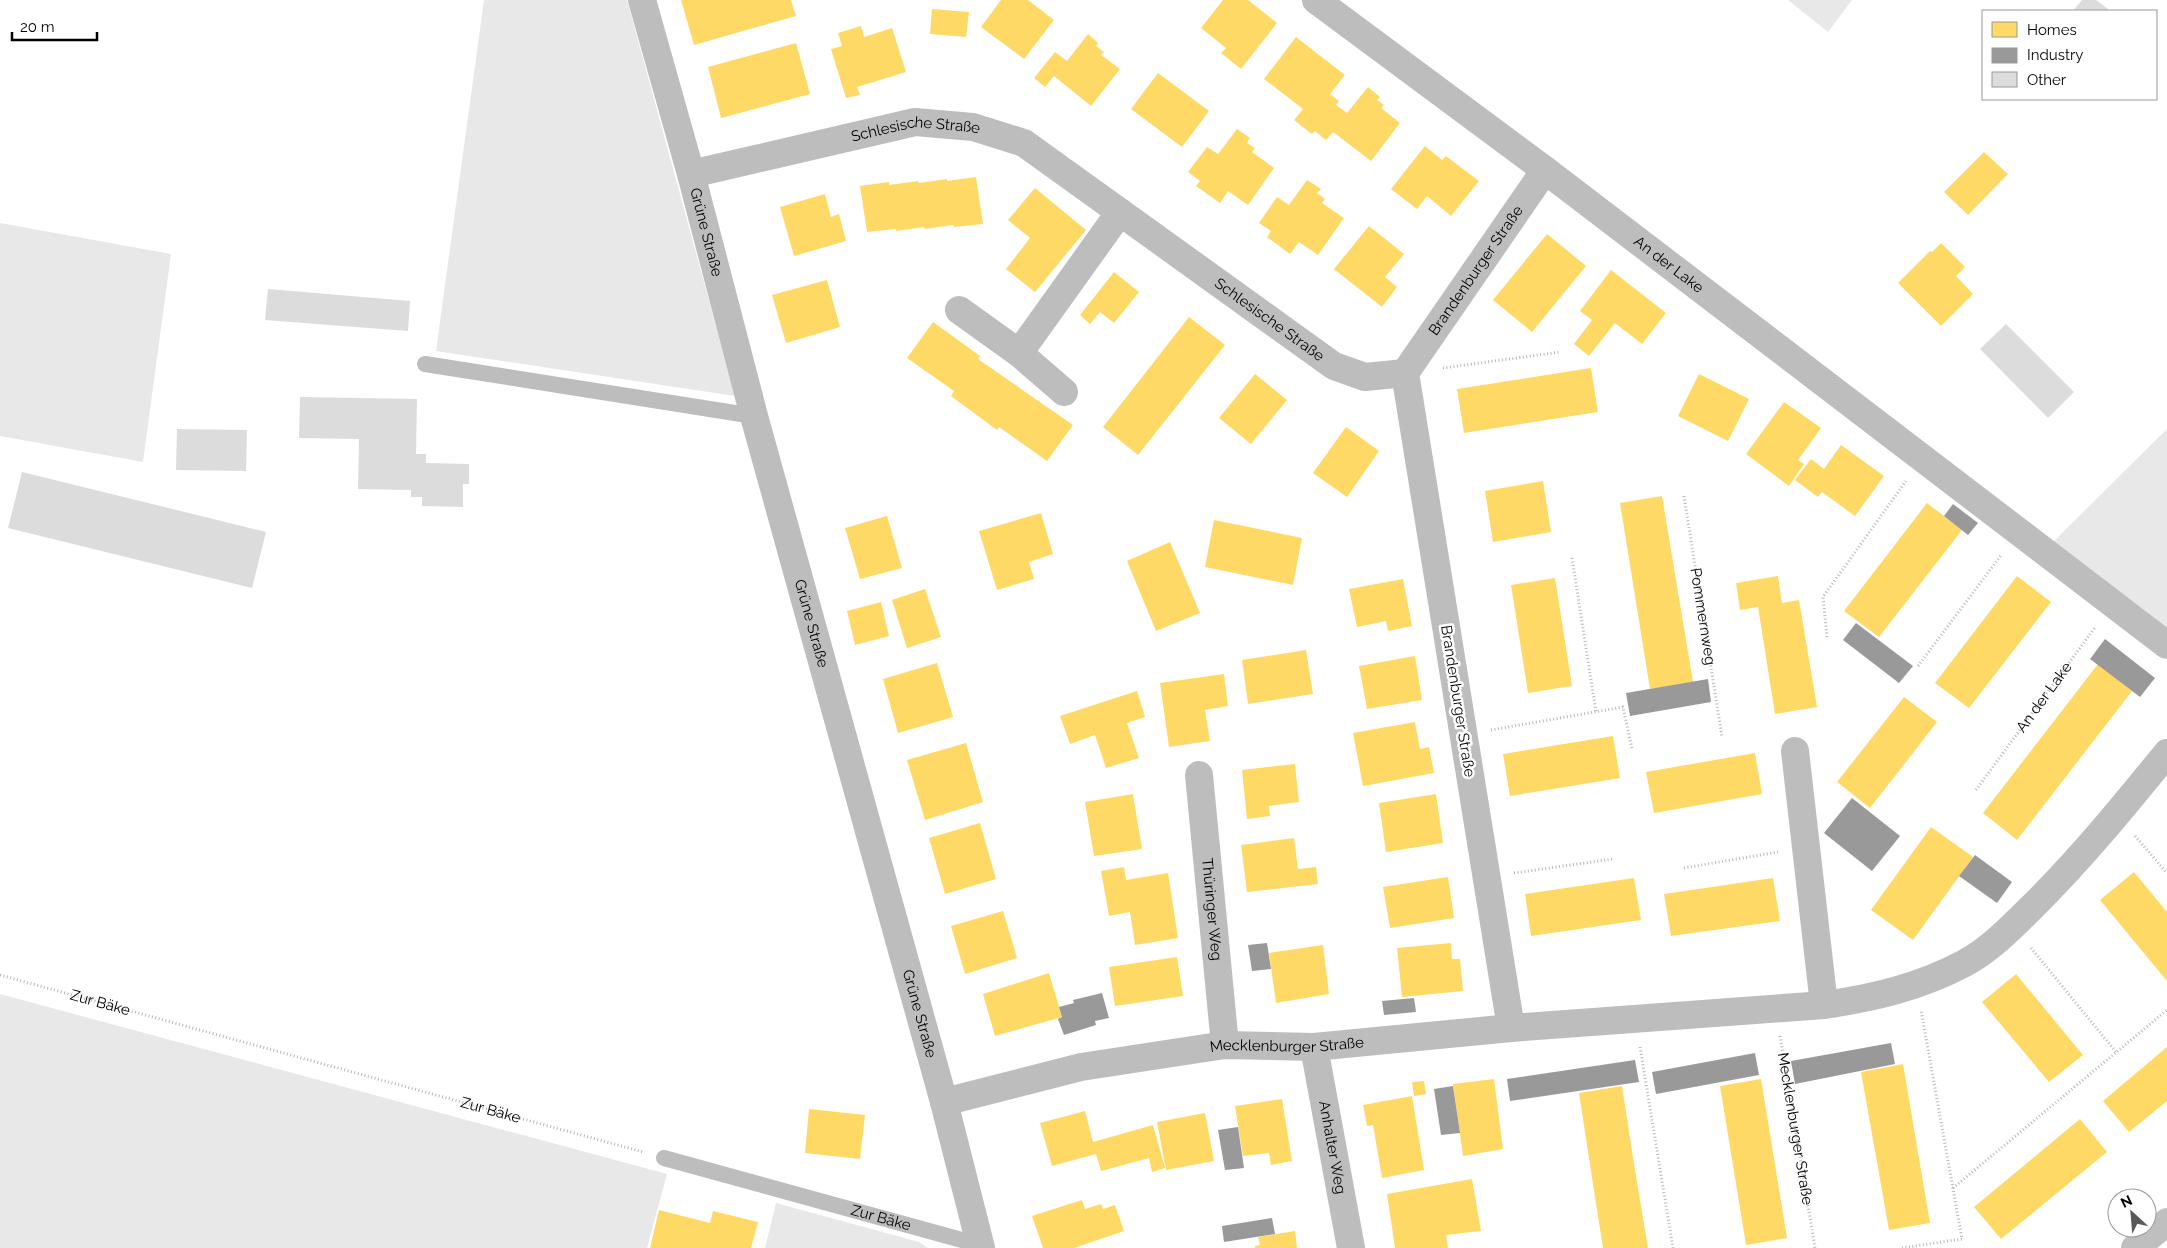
<svg xmlns="http://www.w3.org/2000/svg" width="2167" height="1248" viewBox="0 0 2167 1248" font-family="Raleway,sans-serif">
	<rect width="100%" height="100%" fill="#fff"/>
	<!-- green -->
	<g fill="#e8e8e8">
		<polygon points="484,0 627,0 735,396 436,351"/>
		<polygon points="1788,0 1852,0 1828,32"/>
		<polygon points="0,223 171,254 143,462 0,436"/>
		<polygon points="2167,429 2167,645 2044,551"/>
		<polygon points="0,994 667,1174 647,1248 0,1248"/>
		<polygon points="776,1203 919,1242 928,1248 765,1248"/>
	</g>
	<!-- homes -->
	<g fill="#ffd966">
		<polygon points="681,0 791,0 796,16 694,45"/>
		<polygon points="1001,0 1028,0 1054,20 1024,59 981,27"/>
		<polygon points="1223,0 1248,0 1277,23 1241,69 1221,53 1226,48 1201,28"/>
		<polygon points="932,9 969,12 966,37 930,34"/>
		<polygon points="861,26 864,37 892,28 906,72 857,87 860,95 846,98 831,49 842,46 838,33"/>
		<polygon points="1088,34 1098,43 1096,46 1104,52 1101,55 1120,69 1091,106 1054,76 1045,87 1034,78 1055,52 1067,61"/>
		<polygon points="1296,37 1345,75 1330,94 1339,101 1336,105 1347,113 1368,87 1380,97 1377,100 1384,105 1381,108 1400,123 1371,161 1333,132 1326,140 1315,131 1312,134 1294,120 1303,109 1264,79"/>
		<polygon points="796,43 810,94 721,118 708,67"/>
		<polygon points="1158,73 1209,111 1182,147 1131,109"/>
		<polygon points="1237,129 1250,138 1247,143 1255,148 1252,152 1274,168 1248,205 1228,191 1220,203 1196,186 1200,181 1188,172 1207,147 1218,154"/>
		<polygon points="1425,146 1442,160 1446,156 1479,181 1451,216 1427,196 1417,209 1391,189"/>
		<polygon points="1984,152 2008,174 1968,215 1944,192"/>
		<polygon points="976,177 983,224 954,227 953,225 925,229 924,227 896,231 896,229 867,232 860,186 889,182 889,185 918,181 919,183 947,179 947,181"/>
		<polygon points="1307,180 1321,189 1317,193 1325,199 1322,203 1344,218 1318,255 1299,242 1290,254 1267,237 1271,231 1259,223 1277,197 1289,205"/>
		<polygon points="1035,188 1086,230 1035,292 1006,269 1030,238 1008,220"/>
		<polygon points="825,194 831,217 839,214 846,241 794,256 780,207"/>
		<polygon points="1369,226 1404,254 1385,277 1397,287 1382,307 1334,269"/>
		<polygon points="1547,234 1586,266 1532,332 1493,300"/>
		<polygon points="1941,243 1965,267 1956,276 1973,294 1941,326 1898,283 1930,251 1932,252"/>
		<polygon points="1611,270 1666,313 1642,344 1615,323 1589,356 1574,344 1592,320 1580,311"/>
		<polygon points="1114,272 1139,292 1114,323 1100,312 1090,324 1080,315"/>
		<polygon points="827,280 840,327 786,343 772,295"/>
		<polygon points="1189,317 1225,345 1138,455 1103,427"/>
		<polygon points="933,322 980,356 978,359 1073,425 1047,461 999,427 997,430 951,396 954,391 907,358"/>
		<polygon points="1591,368 1598,412 1464,433 1457,389"/>
		<polygon points="1255,374 1287,400 1251,444 1219,418"/>
		<polygon points="1699,374 1749,399 1728,441 1678,416"/>
		<polygon points="1784,402 1821,428 1798,460 1804,464 1789,486 1746,454"/>
		<polygon points="1346,427 1379,451 1347,497 1313,473"/>
		<polygon points="1841,445 1884,476 1855,516 1822,492 1818,497 1795,480 1811,459 1824,469"/>
		<polygon points="1543,481 1551,532 1493,542 1485,491"/>
		<polygon points="1662,496 1693,682 1650,689 1620,503"/>
		<polygon points="1927,503 1962,530 1879,637 1844,611"/>
		<polygon points="1041,513 1053,554 1029,562 1034,579 997,590 979,531"/>
		<polygon points="887,516 902,568 860,579 845,528"/>
		<polygon points="1214,520 1302,538 1293,585 1205,567"/>
		<polygon points="1170,542 1200,613 1156,631 1127,561"/>
		<polygon points="1778,576 1782,603 1799,600 1817,707 1775,714 1758,607 1740,610 1736,583"/>
		<polygon points="2017,576 2051,602 1969,708 1935,683"/>
		<polygon points="1555,578 1572,686 1528,693 1511,585"/>
		<polygon points="1403,579 1412,626 1388,631 1386,621 1357,627 1349,589"/>
		<polygon points="925,589 941,637 907,648 892,600"/>
		<polygon points="881,602 889,636 855,645 847,611"/>
		<polygon points="1306,650 1313,694 1248,704 1242,660"/>
		<polygon points="1415,656 1422,700 1367,709 1359,666"/>
		<polygon points="937,663 953,717 898,733 883,679"/>
		<polygon points="2098,664 2132,691 2017,840 1983,813"/>
		<polygon points="1224,674 1228,706 1205,710 1210,741 1169,747 1160,683"/>
		<polygon points="1137,691 1145,717 1127,723 1139,758 1106,768 1095,735 1070,744 1060,716"/>
		<polygon points="1904,697 1937,722 1870,808 1837,782"/>
		<polygon points="1415,722 1420,749 1429,747 1434,773 1363,786 1353,733"/>
		<polygon points="1613,736 1620,778 1510,796 1503,754"/>
		<polygon points="966,743 983,802 925,820 907,760"/>
		<polygon points="1755,753 1762,794 1654,813 1646,772"/>
		<polygon points="1295,764 1299,802 1269,806 1270,816 1247,819 1242,770"/>
		<polygon points="1133,794 1142,849 1094,856 1085,802"/>
		<polygon points="1436,794 1443,843 1386,852 1379,803"/>
		<polygon points="980,823 996,879 945,894 929,838"/>
		<polygon points="1931,827 1973,857 1913,940 1871,910"/>
		<polygon points="1294,838 1298,869 1316,867 1318,884 1247,892 1241,845"/>
		<polygon points="1124,867 1126,880 1168,873 1178,938 1135,945 1130,912 1109,916 1101,871"/>
		<polygon points="2134,872 2167,912 2167,981 2100,900"/>
		<polygon points="1448,877 1454,918 1390,928 1383,887"/>
		<polygon points="1634,878 1641,920 1531,936 1525,894"/>
		<polygon points="1773,878 1780,921 1671,936 1664,894"/>
		<polygon points="1003,911 1017,958 965,974 951,926"/>
		<polygon points="1451,943 1452,959 1460,959 1463,991 1402,997 1397,948"/>
		<polygon points="1323,945 1329,994 1276,1003 1269,953"/>
		<polygon points="1177,957 1183,996 1115,1006 1109,967"/>
		<polygon points="1049,973 1062,1017 995,1036 983,994"/>
		<polygon points="2016,974 2083,1055 2049,1082 1982,1002"/>
		<polygon points="2167,1047 2167,1101 2129,1132 2103,1101"/>
		<polygon points="1903,1064 1930,1223 1889,1230 1861,1072"/>
		<polygon points="1494,1079 1503,1149 1463,1156 1453,1084"/>
		<polygon points="1761,1079 1787,1238 1746,1245 1720,1086"/>
		<polygon points="1424,1081 1426,1094 1414,1096 1412,1082"/>
		<polygon points="1622,1086 1634,1164 1648,1248 1603,1248 1595,1197 1579,1093"/>
		<polygon points="1412,1096 1424,1170 1382,1178 1373,1125 1367,1126 1363,1105"/>
		<polygon points="1282,1099 1292,1161 1271,1165 1269,1153 1243,1156 1235,1106"/>
		<polygon points="809,1109 865,1115 860,1159 805,1153"/>
		<polygon points="1085,1111 1093,1142 1153,1125 1165,1168 1152,1172 1149,1158 1101,1171 1096,1154 1052,1166 1040,1123"/>
		<polygon points="1205,1113 1214,1161 1166,1170 1157,1122"/>
		<polygon points="2080,1119 2107,1152 2001,1239 1974,1207"/>
		<polygon points="1472,1179 1481,1231 1446,1235 1448,1248 1395,1248 1387,1194"/>
		<polygon points="1082,1200 1085,1209 1101,1204 1103,1209 1115,1205 1124,1231 1074,1248 1043,1248 1032,1216"/>
		<polygon points="659,1210 710,1223 713,1211 758,1222 751,1248 650,1248"/>
		<polygon points="1295,1231 1297,1248 1255,1248 1255,1246 1260,1245 1258,1237"/>
	</g>
	<!-- industry -->
	<g fill="#999">
		<polygon points="1953,504 1978,523 1968,535 1944,516"/>
		<polygon points="1856,623 1913,666 1899,683 1843,640"/>
		<polygon points="2105,639 2155,678 2140,697 2090,659"/>
		<polygon points="1708,679 1711,702 1630,716 1626,693"/>
		<polygon points="1852,798 1900,836 1872,871 1824,833"/>
		<polygon points="1975,855 2012,882 1997,903 1959,876"/>
		<polygon points="1267,943 1271,969 1252,971 1248,945"/>
		<polygon points="1102,993 1109,1018 1095,1021 1096,1025 1064,1035 1058,1019 1062,1017 1059,1007 1074,1003 1073,1000"/>
		<polygon points="1414,998 1416,1012 1384,1015 1382,1001"/>
		<polygon points="1891,1043 1895,1064 1795,1084 1791,1061"/>
		<polygon points="1755,1053 1759,1075 1656,1094 1652,1072"/>
		<polygon points="1635,1060 1639,1082 1510,1101 1507,1079"/>
		<polygon points="1453,1086 1460,1133 1441,1135 1434,1089"/>
		<polygon points="1238,1127 1244,1168 1225,1170 1218,1130"/>
		<polygon points="1272,1218 1275,1234 1224,1242 1222,1226"/>
	</g>
	<!-- building -->
	<g fill="#dcdcdc">
		<polygon points="2082,0 2096,0 2108,9 2106,11 2073,11"/>
		<polygon points="268,289 410,301 408,331 265,320"/>
		<polygon points="2006,324 2074,392 2048,418 1980,349"/>
		<polygon points="300,397 417,399 416,454 426,454 426,463 469,464 469,484 463,484 463,507 422,506 422,497 411,497 411,490 358,489 359,439 299,438"/>
		<polygon points="177,429 247,430 246,471 176,470"/>
		<polygon points="22,472 266,532 252,588 8,528"/>
	</g>
	<g fill="none" stroke-linecap="round" stroke-linejoin="round">
		<!-- path -->
		<g stroke="#b8b8b8" stroke-width="3" stroke-dasharray="1 2.5" stroke-linecap="butt">
			<polyline points="1443,368 1560,352"/>
			<path id="s1" d="M1684,496L1722,737"/>
			<polyline points="1572,558 1596,712"/>
			<polyline points="1827,637 1823,597 1906,481"/>
			<polyline points="1918,666 2002,554"/>
			<polyline points="1491,730 1623,707 1632,749"/>
			<path id="s2" d="M1976,790L2096,626"/>
			<polyline points="2135,836 2167,873"/>
			<polyline points="1684,868 1778,852"/>
			<polyline points="1514,873 1613,859"/>
			<polyline points="2031,948 2116,1052"/>
			<path id="s3" d="M0,975L643,1152"/>
			<path id="s4" d="M1780,1036L1815,1248"/>
			<polyline points="1640,1047 1673,1248"/>
			<polyline points="1953,1188 2167,1010"/>
			<polyline points="1902,1248 1962,1239 1921,1010"/>
		</g>
		<!-- lane -->
		<g stroke="#bdbdbd" stroke-width="16">
			<polyline points="425,364 754,416"/>
			<path id="s5" d="M664,1158L980,1245"/>
		</g>
		<!-- street -->
		<g stroke="#bdbdbd" stroke-width="28">
			<path id="s6" d="M642,0L691,174L754,416L944,1102L981,1248"/>
			<path id="s7" d="M1316,0L1545,170L2167,645"/>
			<path id="s8" d="M691,174L915,122L973,127L1024,143L1334,366L1365,377L1405,373"/>
			<polyline points="959,310 1019,353 1120,212"/>
			<polyline points="1019,353 1064,392"/>
			<polyline points="1795,751 1824,1005"/>
			<path id="s9" d="M1199,775L1225,1045"/>
			<path id="s10" d="M1511,1028L1405,373L1545,170"/>
			<path id="s11" d="M1314,1047L1351,1248"/>
			<path id="s12" d="M944,1102L1081,1067L1225,1045L1314,1047L1511,1028L1824,1005C1873,998 1920,987 1965,963C1989,950 2010,929 2029,910C2079,861 2123,807 2167,753"/>
		</g>
		<!-- secondary -->
		<polyline stroke="#bfbfbf" stroke-width="28" points="2135,1248 2167,1222"/>
	</g>
	<g text-anchor="middle" stroke-width="5" stroke-linejoin="round" paint-order="stroke">
		<!-- street labels -->
		<g font-size="15" fill="#000" stroke="#fff">
			<text dy="5" stroke="none"><textPath href="#s8" startOffset="230">Schlesische Straße</textPath></text>
			<text dy="5" stroke="none"><textPath href="#s6" startOffset="241">Grüne Straße</textPath></text>
			<text dy="5" stroke="none"><textPath href="#s7" startOffset="441">An der Lake</textPath></text>
			<text dy="5" stroke="none"><textPath href="#s10" startOffset="788">Brandenburger Straße</textPath></text>
			<text dy="5" stroke="none"><textPath href="#s8" startOffset="644">Schlesische Straße</textPath></text>
			<text dy="5" stroke="none"><textPath href="#s1" startOffset="122">Pommernweg</textPath></text>
			<text dy="5" stroke="none"><textPath href="#s6" startOffset="646">Grüne Straße</textPath></text>
			<text dy="5" stroke="none"><textPath href="#s2" startOffset="115">An der Lake</textPath></text>
			<text transform="translate(1458 701) rotate(81)" y="5">Brandenburger Straße</text>
			<text dy="5" stroke="none"><textPath href="#s9" startOffset="135">Thüringer Weg</textPath></text>
			<text dy="5" stroke="none"><textPath href="#s3" startOffset="104">Zur Bäke</textPath></text>
			<text dy="5" stroke="none"><textPath href="#s6" startOffset="1051">Grüne Straße</textPath></text>
			<text dy="5" stroke="none"><textPath href="#s12" startOffset="349">Mecklenburger Straße</textPath></text>
			<text dy="5" stroke="none"><textPath href="#s3" startOffset="509">Zur Bäke</textPath></text>
			<text dy="5" stroke="none"><textPath href="#s4" startOffset="94">Mecklenburger Straße</textPath></text>
			<text dy="5" stroke="none"><textPath href="#s11" startOffset="102">Anhalter Weg</textPath></text>
			<text dy="5" stroke="none"><textPath href="#s5" startOffset="225">Zur Bäke</textPath></text>
		</g>
	</g>
	<!-- legend -->
	<rect x="1982" y="10" width="175" height="90" fill="#ffffff" stroke="#999999"/>
	<rect x="1992" y="22" width="25" height="15" fill="#ffd966" stroke="#999999"/>
	<text x="2027" y="35" font-size="15" fill="#000000">Homes</text>
	<rect x="1992" y="48" width="25" height="15" fill="#999999" stroke="#999999"/>
	<text x="2027" y="60" font-size="15" fill="#000000">Industry</text>
	<rect x="1992" y="72" width="25" height="15" fill="#dcdcdc" stroke="#999999"/>
	<text x="2027" y="85" font-size="15" fill="#000000">Other</text>
	<!-- north arrow -->
	<g transform="translate(2132 1213) rotate(334)"><circle r="24" fill="#ffffff" stroke="#999999"/>
	<path d="M0-4L9 19L0 12L-9 19Z" fill="#595959"/>
	<text y="-8" font-size="14" font-weight="bold" text-anchor="middle" fill="#000000">N</text>
	</g>
	<!-- scale -->
	<path d="M12 32v8h85v-8" fill="none" stroke="#000000" stroke-width="2.5"/>
	<text x="20" y="32" font-size="15" fill="#000000" stroke="#ffffff" stroke-width="4" paint-order="stroke">20 m</text>
</svg>
